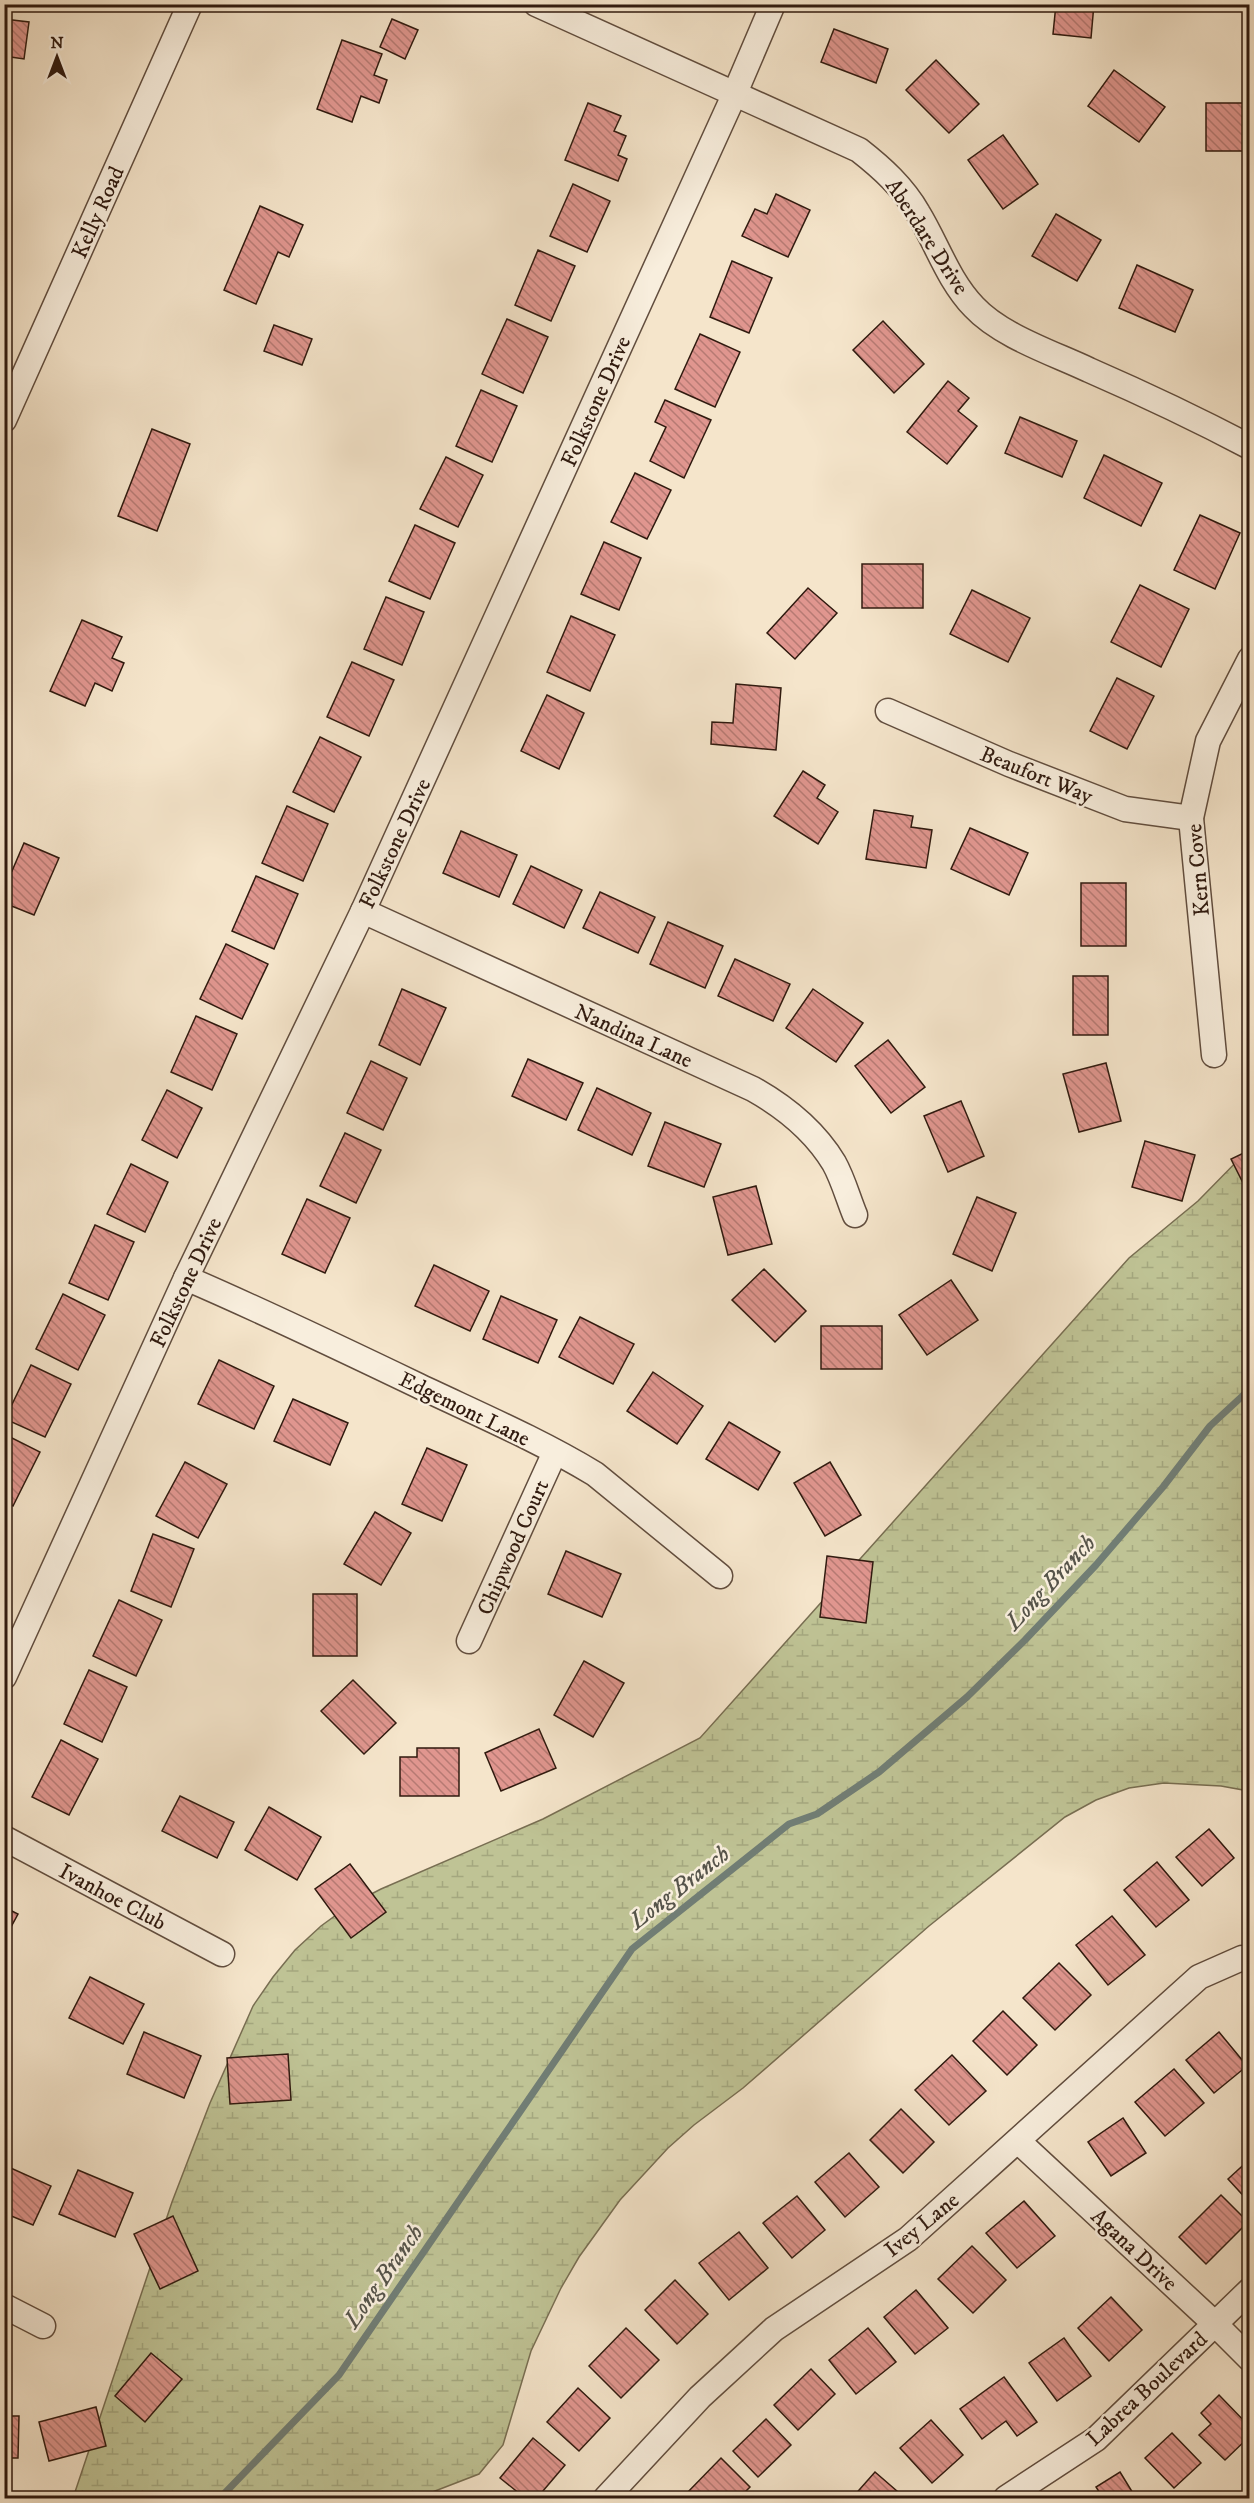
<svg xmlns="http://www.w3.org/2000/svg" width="1254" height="2503" viewBox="0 0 1254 2503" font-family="'IM FELL DW Pica',serif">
	<defs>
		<pattern id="wetland-marsh" width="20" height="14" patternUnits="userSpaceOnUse" patternTransform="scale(1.5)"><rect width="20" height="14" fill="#bfc395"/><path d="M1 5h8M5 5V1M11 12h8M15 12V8" fill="none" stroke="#a4a77f"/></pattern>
		<pattern id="building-back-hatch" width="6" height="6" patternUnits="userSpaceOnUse" patternTransform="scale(1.5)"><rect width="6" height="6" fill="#e0968f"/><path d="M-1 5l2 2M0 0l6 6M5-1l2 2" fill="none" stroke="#b67a73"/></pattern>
	</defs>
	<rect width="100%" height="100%" fill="#f5e5cb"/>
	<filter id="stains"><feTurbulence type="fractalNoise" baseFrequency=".00333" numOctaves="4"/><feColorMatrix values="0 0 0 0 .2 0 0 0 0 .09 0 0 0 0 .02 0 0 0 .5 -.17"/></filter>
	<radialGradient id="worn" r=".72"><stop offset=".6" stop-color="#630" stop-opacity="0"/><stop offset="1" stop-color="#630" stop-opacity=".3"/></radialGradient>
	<!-- wetland -->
	<polygon fill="url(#wetland-marsh)" stroke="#786e52" stroke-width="1.5" points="1249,1149 1249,1791 1221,1786 1164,1783 1129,1788 1096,1800 1065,1817 929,1926 743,2088 694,2125 668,2148 620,2200 579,2257 561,2288 531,2351 503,2445 479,2474 417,2498 73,2498 172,2202 210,2103 253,2006 273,1977 295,1950 321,1926 350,1905 381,1889 543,1819 700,1738 1129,1258 1198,1201"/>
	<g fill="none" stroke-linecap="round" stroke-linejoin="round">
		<!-- stream -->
		<polyline stroke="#717d74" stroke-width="7" points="220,2498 339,2375 632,1949 789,1824 817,1814 879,1772 967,1697 1025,1640 1096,1565 1163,1487 1210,1426 1250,1389"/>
	</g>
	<!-- building -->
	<g fill="url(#building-back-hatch)" stroke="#301a0f" stroke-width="1.5">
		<polygon points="1056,4 1094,4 1091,38 1053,34"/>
		<polygon points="4,19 29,22 24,59 4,56"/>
		<polygon points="392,19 418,30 405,59 380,47"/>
		<polygon points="834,29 888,49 876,83 821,62"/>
		<polygon points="342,40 382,54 374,75 387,80 379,103 361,96 352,122 317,109"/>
		<polygon points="936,60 979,104 949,133 906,90"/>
		<polygon points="1114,70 1165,107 1139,142 1088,106"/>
		<polygon points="588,103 621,116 614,131 626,136 618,155 627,159 618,181 565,160"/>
		<rect x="1206" y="103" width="44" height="48"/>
		<polygon points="1003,135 1038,184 1003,209 968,160"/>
		<polygon points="573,184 610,201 587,252 550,236"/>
		<polygon points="776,194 810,210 788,257 742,236 755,209 767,214"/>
		<polygon points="260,206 303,225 289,257 278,252 256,304 224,290"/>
		<polygon points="1056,214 1101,240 1077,281 1032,256"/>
		<polygon points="538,250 575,266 551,321 515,305"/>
		<polygon points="732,261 772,278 749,333 710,317"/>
		<polygon points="1137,265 1193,290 1175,332 1119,308"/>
		<polygon points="507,319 548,337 523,393 482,374"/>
		<polygon points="883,321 924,364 894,393 853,350"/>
		<polygon points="274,325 312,339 302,365 264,351"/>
		<polygon points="700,334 740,352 715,407 675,389"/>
		<polygon points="948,381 969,398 958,411 977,426 947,464 907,432"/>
		<polygon points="481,390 517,406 492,462 456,446"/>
		<polygon points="665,400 711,420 684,478 650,461 666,427 655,422"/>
		<polygon points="1020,417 1077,441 1062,477 1005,453"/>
		<polygon points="152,429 190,444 157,531 118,516"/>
		<polygon points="1104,455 1162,483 1141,526 1084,498"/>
		<polygon points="446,457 483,475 458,527 420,509"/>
		<polygon points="635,473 671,490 647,539 611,522"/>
		<polygon points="1200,515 1240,533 1215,589 1174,570"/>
		<polygon points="415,525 455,543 430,599 389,581"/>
		<polygon points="604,542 641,558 619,610 581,594"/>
		<rect x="862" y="564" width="61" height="44"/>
		<polygon points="1140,585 1189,609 1161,667 1111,642"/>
		<polygon points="808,588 837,613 795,659 767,633"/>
		<polygon points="972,590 1030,618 1008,662 950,634"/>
		<polygon points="386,597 424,612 402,665 364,649"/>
		<polygon points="571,616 615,635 590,691 547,672"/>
		<polygon points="82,620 122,637 112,658 124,663 112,691 95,683 85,706 50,691"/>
		<polygon points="352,662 394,680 369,736 327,717"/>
		<polygon points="1117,678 1154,696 1127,749 1090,731"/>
		<polygon points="736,684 781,688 776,750 711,744 712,722 733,723"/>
		<polygon points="547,695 584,713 559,769 521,751"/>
		<polygon points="320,737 361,757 334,812 293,792"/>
		<polygon points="803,771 825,785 817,798 838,812 818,844 774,816"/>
		<polygon points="287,806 328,824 303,881 262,863"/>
		<polygon points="874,810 913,816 911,827 932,830 926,868 866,859"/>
		<polygon points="970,828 1028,853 1009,895 951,869"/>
		<polygon points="461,831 517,855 499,897 443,873"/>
		<polygon points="24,843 59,858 34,915 4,903 4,868 12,871"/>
		<polygon points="531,866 582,890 564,928 513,904"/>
		<polygon points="256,876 298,894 274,949 232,931"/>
		<rect x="1081" y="883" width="45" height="63"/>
		<polygon points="600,892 655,917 638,953 583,928"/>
		<polygon points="668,922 723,946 705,988 650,964"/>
		<polygon points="226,944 268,964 242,1019 200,999"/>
		<polygon points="735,959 790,984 773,1021 718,996"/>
		<rect x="1073" y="976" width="35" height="59"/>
		<polygon points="402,989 446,1008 420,1065 379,1045"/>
		<polygon points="813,989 863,1023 836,1062 786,1028"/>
		<polygon points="196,1016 237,1034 212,1090 171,1072"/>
		<polygon points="888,1040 925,1087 891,1113 855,1066"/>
		<polygon points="528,1059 583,1083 566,1120 512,1096"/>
		<polygon points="371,1061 407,1078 383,1130 347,1113"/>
		<polygon points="1106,1063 1121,1121 1079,1132 1063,1074"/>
		<polygon points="597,1088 651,1113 632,1155 578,1130"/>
		<polygon points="167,1090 202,1108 177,1158 142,1140"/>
		<polygon points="961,1101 984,1156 948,1172 924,1116"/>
		<polygon points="665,1122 721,1144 704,1187 648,1166"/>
		<polygon points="345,1133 381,1150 356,1203 320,1186"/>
		<polygon points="1145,1141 1195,1155 1182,1201 1132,1187"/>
		<polygon points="1250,1150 1250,1197 1231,1159"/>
		<polygon points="131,1164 168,1182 145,1232 107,1214"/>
		<polygon points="756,1186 772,1244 728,1255 713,1197"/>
		<polygon points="977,1197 1016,1213 992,1271 953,1254"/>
		<polygon points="307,1199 350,1218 325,1273 282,1254"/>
		<polygon points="95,1225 134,1242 108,1300 69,1283"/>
		<polygon points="434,1265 489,1291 470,1331 415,1306"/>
		<polygon points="764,1269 806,1311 775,1342 732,1300"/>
		<polygon points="951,1280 978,1320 927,1355 899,1315"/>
		<polygon points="63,1294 105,1315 78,1370 36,1349"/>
		<polygon points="501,1296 557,1320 538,1363 483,1339"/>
		<polygon points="580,1317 634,1344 613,1384 559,1357"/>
		<rect x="821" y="1326" width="61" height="43"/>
		<polygon points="219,1360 274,1386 254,1429 198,1404"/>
		<polygon points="31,1365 71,1384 45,1437 5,1419"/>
		<polygon points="653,1372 703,1406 677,1444 627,1411"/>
		<polygon points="293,1399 348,1423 330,1465 274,1441"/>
		<polygon points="729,1422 780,1452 758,1490 706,1459"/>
		<polygon points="4,1434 40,1452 13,1506 4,1501"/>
		<polygon points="427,1448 467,1465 442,1521 402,1504"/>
		<polygon points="185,1462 227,1484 198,1538 156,1516"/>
		<polygon points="830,1462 861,1515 825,1536 794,1483"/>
		<polygon points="375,1512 411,1533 381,1585 344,1564"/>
		<polygon points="153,1534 194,1549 171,1607 131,1591"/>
		<polygon points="566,1551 621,1574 602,1617 548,1594"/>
		<polygon points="827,1556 873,1562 866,1623 820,1617"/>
		<rect x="313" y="1594" width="44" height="62"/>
		<polygon points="119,1600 162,1620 136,1676 93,1656"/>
		<polygon points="584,1661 624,1683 593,1737 554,1715"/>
		<polygon points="89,1670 127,1687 102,1742 64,1724"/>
		<polygon points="353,1680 396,1723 364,1754 321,1711"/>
		<polygon points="539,1729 556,1768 501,1791 485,1753"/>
		<polygon points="61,1740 98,1759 69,1815 32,1797"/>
		<polygon points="417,1748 459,1748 459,1796 400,1796 400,1757 417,1757"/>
		<polygon points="180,1796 234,1822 217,1858 162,1831"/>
		<polygon points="269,1807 321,1837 297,1880 245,1850"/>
		<polygon points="1209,1829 1234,1858 1202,1886 1176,1857"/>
		<polygon points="1157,1862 1189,1900 1156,1927 1124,1890"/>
		<polygon points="350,1864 386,1912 351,1938 315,1889"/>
		<polygon points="4,1907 18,1914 4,1940"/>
		<polygon points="1112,1916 1145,1955 1108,1985 1076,1945"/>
		<polygon points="1059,1963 1091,1995 1055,2030 1023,1998"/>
		<polygon points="90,1977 144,2004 123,2044 69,2018"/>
		<polygon points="1003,2011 1037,2045 1007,2075 973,2041"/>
		<polygon points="144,2032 201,2056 184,2098 127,2074"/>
		<polygon points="1219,2032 1247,2066 1214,2093 1186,2060"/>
		<polygon points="288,2054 291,2100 230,2104 227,2058"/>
		<polygon points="952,2055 986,2091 949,2125 915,2090"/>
		<polygon points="1174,2069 1204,2103 1165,2136 1135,2102"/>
		<polygon points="901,2109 934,2142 903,2173 870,2140"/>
		<polygon points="1123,2118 1146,2153 1111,2176 1088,2142"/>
		<polygon points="849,2153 879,2187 845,2217 815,2182"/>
		<polygon points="1250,2159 1250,2203 1228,2179"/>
		<polygon points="4,2165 51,2186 33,2225 4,2213"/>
		<polygon points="78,2170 133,2193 115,2237 59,2214"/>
		<polygon points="1221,2195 1248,2222 1206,2264 1179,2237"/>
		<polygon points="797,2196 825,2230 792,2258 763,2223"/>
		<polygon points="1024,2201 1055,2236 1017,2268 986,2233"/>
		<polygon points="173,2216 198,2271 160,2289 134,2234"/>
		<polygon points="739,2232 768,2268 729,2300 699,2263"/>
		<polygon points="972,2246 1006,2280 973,2313 938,2279"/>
		<polygon points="675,2280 708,2314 677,2344 645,2310"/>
		<polygon points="916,2290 948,2328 915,2354 884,2317"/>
		<polygon points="1111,2297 1142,2330 1109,2361 1078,2328"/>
		<polygon points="626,2328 659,2360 621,2398 589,2366"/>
		<polygon points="868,2328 896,2362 856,2394 829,2360"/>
		<polygon points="1064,2338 1091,2376 1057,2401 1029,2363"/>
		<polygon points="151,2353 182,2379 145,2422 115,2396"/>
		<polygon points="811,2369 835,2394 798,2430 774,2405"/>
		<polygon points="1004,2377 1037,2422 1017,2436 1006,2421 982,2439 960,2409"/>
		<polygon points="578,2388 610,2418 579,2451 547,2422"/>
		<polygon points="1219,2395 1250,2427 1250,2436 1225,2460 1199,2435 1211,2424 1201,2413"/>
		<polygon points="96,2407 106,2446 49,2461 39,2422"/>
		<polygon points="4,2416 19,2416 18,2458 4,2458"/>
		<polygon points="766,2419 791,2445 758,2477 733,2451"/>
		<polygon points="931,2420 963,2455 932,2483 900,2448"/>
		<polygon points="1172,2433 1201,2463 1174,2488 1145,2458"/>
		<polygon points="533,2438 565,2465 537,2498 525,2498 500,2478"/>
		<polygon points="721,2458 750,2487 739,2498 688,2498 685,2495"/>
		<polygon points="875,2472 905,2498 852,2498"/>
		<polygon points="1120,2472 1136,2498 1103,2498 1096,2487"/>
	</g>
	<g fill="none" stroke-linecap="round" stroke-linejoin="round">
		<defs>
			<g id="minor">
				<path d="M536,4L859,150C882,168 903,187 918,213C937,244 948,280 974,307C1001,336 1053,353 1089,370C1144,394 1197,419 1250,447"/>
				<polyline points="4,420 190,4"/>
				<polyline points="888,711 1009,764 1125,809 1191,818"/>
				<path d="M363,911L753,1089C785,1107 814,1130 834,1163C843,1179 848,1198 855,1215"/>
				<polyline points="1214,1055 1191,818 1208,741 1250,659"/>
				<path d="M186,1278C265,1312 342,1349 419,1386C478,1414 539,1440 595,1474L720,1576"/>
				<polyline points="469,1641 555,1452"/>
				<polyline points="4,1677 186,1278 363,911 735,93 773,4"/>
				<polyline points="4,1838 222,1954"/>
				<polyline points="1018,2141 1214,2323 1250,2359"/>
				<polyline points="4,2306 43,2326"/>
				<polyline points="606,2498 700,2397 774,2329 908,2239 1199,1977 1242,1958"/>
				<polyline points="1006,2498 1096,2439 1250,2290"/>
			</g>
		</defs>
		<!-- minor casing -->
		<use href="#minor" stroke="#614d3e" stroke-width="27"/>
		<!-- minor -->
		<use href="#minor" stroke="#f8eedd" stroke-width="24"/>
	</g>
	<g text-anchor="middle" stroke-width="5" stroke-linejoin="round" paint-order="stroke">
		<!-- street labels -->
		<g font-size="22" fill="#301a0f" stroke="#f8eedd">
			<text transform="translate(97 212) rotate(-66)" y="8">Kelly Road</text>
			<text transform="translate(928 236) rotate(57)" y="8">Aberdare Drive</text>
			<text transform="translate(595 401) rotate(-66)" y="8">Folkstone Drive</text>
			<text transform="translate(1037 774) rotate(22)" y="8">Beaufort Way</text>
			<text transform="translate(394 843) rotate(-65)" y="8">Folkstone Drive</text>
			<text transform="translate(1197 870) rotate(-95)" y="8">Kern Cove</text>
			<text transform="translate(634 1035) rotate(24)" y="8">Nandina Lane</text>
			<text transform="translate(185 1282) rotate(-65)" y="8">Folkstone Drive</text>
			<text transform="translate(465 1408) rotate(26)" y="8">Edgemont Lane</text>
			<text transform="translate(512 1547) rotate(-66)" y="8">Chipwood Court</text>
			<text transform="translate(113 1896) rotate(28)" y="8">Ivanhoe Club</text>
			<text transform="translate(921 2224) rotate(-39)" y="8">Ivey Lane</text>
			<text transform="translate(1135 2249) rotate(43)" y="8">Agana Drive</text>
			<text transform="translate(1146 2388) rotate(-43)" y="8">Labrea Boulevard</text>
		</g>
		<!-- water labels -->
		<g font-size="24" font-style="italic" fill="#56544a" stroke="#f8eedd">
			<text transform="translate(1050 1582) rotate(-47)" y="8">Long Branch</text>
			<text transform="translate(679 1887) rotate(-38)" y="8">Long Branch</text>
			<text transform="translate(383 2276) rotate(-55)" y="8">Long Branch</text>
		</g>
	</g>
	<!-- margin -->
	<rect width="1254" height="2503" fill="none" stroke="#f5e5cb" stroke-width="24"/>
	<rect x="6" y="6" width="1242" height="2491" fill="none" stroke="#301a0f" stroke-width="3"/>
	<rect x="12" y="12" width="1230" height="2479" fill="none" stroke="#301a0f" stroke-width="1.5"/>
	<!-- north arrow -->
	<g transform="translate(57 57)" stroke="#f8eedd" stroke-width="4.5" paint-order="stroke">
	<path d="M0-4.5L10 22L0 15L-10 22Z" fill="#301a0f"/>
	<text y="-9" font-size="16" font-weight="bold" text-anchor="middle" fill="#301a0f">N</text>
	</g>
	<rect width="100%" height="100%" filter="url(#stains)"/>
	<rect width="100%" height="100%" fill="url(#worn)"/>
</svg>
